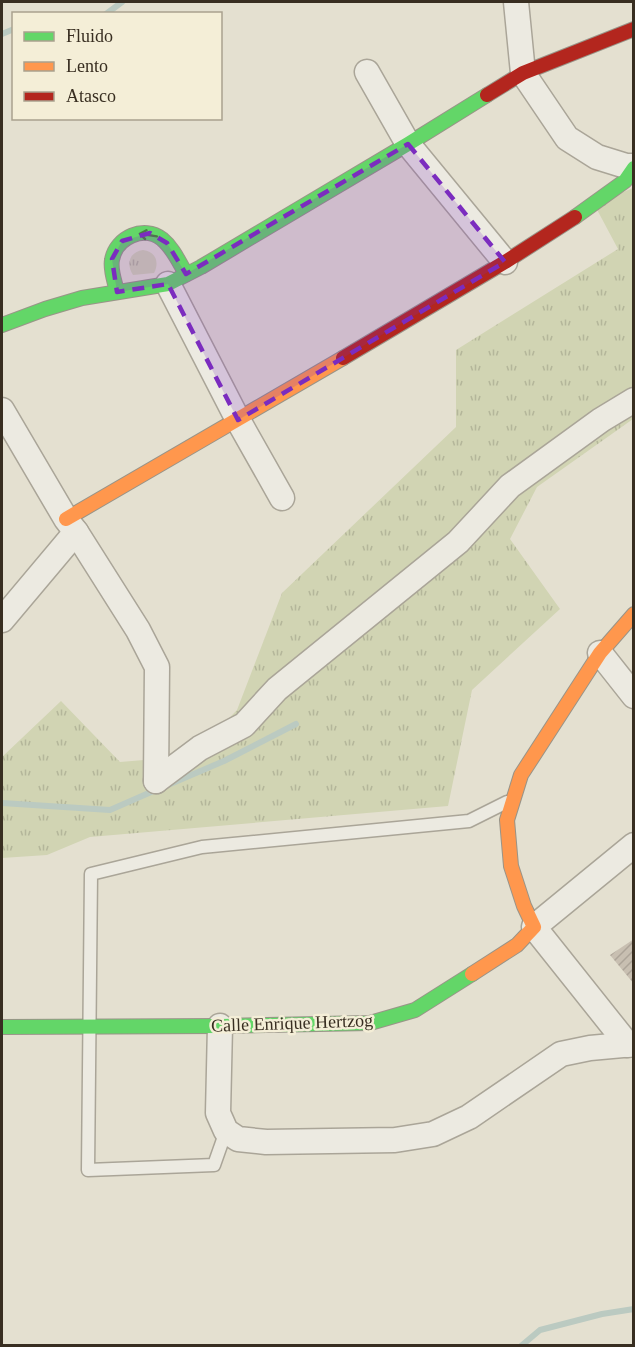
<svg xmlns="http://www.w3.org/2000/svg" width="635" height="1347" viewBox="0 0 635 1347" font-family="'Times New Roman',serif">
	<defs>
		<pattern id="grass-tufts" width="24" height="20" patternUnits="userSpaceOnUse" patternTransform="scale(1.5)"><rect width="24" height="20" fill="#d1d4b3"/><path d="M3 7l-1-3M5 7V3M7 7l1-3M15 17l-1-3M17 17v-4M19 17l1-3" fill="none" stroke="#b4b69a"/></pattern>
		<pattern id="building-hatch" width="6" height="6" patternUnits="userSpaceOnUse" patternTransform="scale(1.5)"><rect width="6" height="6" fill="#c8bfb1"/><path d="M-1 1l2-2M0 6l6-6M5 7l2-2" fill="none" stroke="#ada498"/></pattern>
	</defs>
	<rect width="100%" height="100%" fill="#e4e0d0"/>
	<!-- grass -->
	<g fill="url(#grass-tufts)">
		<polygon points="633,188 633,419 537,487 510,539 560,609 472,690 448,806 90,837 47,855 2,858 2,757 61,701 120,762 192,756 237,710 282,593 456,427 456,350 618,249 594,204"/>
		<path d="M143,250C155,251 160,262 154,273L133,275C126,264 129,252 143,250Z"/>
	</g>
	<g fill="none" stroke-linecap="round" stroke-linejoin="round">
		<!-- stream -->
		<g stroke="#bbcac1" stroke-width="6">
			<polyline points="106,14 122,2"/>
			<polyline points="2,34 14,29"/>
			<polyline points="168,785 224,761 296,724"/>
			<polyline points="2,803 110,810 158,789"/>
			<polyline points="521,1346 540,1330 602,1314 634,1309"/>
		</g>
	</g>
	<!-- building -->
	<polygon fill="url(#building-hatch)" points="634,939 634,984 610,955"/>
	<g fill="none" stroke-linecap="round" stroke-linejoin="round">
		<defs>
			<polyline id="lane" points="226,1131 214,1165 88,1170 91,874 202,847 469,821 507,802"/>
			<g id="street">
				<polyline points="516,2 523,73 567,138 597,157 626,166 634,166"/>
				<polyline points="367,72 408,144 505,262"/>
				<polyline points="168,284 238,420 282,498"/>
				<polyline points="2,410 66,519 76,532 138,630 157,667 156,781"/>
				<polyline points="2,620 76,532"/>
				<polyline points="600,653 634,696"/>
				<polyline points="156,781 200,748 244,725 277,689 458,542 510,486 601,420 634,400"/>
				<polyline points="220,1026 218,1113 226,1131 238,1139 266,1142 395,1140 433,1134 469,1117 561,1054 590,1048 634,1044"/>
				<polyline points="628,1045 534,927 634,845"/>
			</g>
			<g id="fast">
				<polyline points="575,217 625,181 634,168"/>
				<path d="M117,292C115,282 110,270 112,260C116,237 144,225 162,239C173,248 179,262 186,274"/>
				<polyline points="2,325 45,309 82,298 168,284 201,267 408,144 487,95"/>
				<polyline points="2,1027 220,1026 370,1023 415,1010 472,974"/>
			</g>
			<g id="slow">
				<polyline points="66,519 343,358"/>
				<polyline points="472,974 517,945 534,927 524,906 511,866 507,820 521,775 600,653 634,614"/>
			</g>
			<g id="jam">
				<polyline points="487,95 523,73 634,29"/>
				<polyline points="343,358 505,262 575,217"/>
			</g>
		</defs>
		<!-- lane casing -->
		<use href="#lane" stroke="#aaa598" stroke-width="15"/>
		<!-- street casing -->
		<use href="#street" stroke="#aaa598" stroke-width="27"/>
		<!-- fast casing -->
		<use href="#fast" stroke="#999488" stroke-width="16"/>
		<!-- slow casing -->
		<use href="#slow" stroke="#999488" stroke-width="16"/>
		<!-- jam casing -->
		<use href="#jam" stroke="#999488" stroke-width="16"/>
		<!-- lane -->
		<use href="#lane" stroke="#eceae1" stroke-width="12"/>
		<!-- street -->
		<use href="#street" stroke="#eceae1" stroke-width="24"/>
		<!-- fast -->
		<use href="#fast" stroke="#63d668" stroke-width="14"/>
		<!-- slow -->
		<use href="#slow" stroke="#ff974d" stroke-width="14"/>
		<!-- jam -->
		<use href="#jam" stroke="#b3261e" stroke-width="14"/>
	</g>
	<!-- one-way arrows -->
	<defs><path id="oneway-shaft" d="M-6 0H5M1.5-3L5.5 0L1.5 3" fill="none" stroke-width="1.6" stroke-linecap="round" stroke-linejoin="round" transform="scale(1.5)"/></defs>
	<use stroke="#4b7a41" href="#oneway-shaft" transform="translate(148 235) rotate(-171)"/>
	<!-- marked area -->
	<path fill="#7b2cbf" fill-opacity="0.2" stroke="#7b2cbf" stroke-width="4.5" stroke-dasharray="12 8" stroke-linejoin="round" d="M408,144L505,262L238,420L168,284L117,292L112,259L122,241L150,233L167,243L186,274Z"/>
	<g text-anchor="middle" stroke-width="5" stroke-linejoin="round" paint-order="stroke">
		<!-- street labels -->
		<g font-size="18" fill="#382e21" stroke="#f4eed7">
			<text transform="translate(292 1023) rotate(-2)" y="6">Calle Enrique Hertzog</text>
		</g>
	</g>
	<!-- border -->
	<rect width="635" height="1347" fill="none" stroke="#382e21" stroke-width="6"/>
	<!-- legend -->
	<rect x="12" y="12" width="210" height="108" fill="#f4eed7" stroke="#a9a18e" stroke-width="1.5"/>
	<rect x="24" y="32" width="30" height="9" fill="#63d668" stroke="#a9a18e" stroke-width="1.5"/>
	<text x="66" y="42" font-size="18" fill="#382e21">Fluido</text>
	<rect x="24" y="62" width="30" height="9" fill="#ff974d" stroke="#a9a18e" stroke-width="1.5"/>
	<text x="66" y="72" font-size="18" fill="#382e21">Lento</text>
	<rect x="24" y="92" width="30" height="9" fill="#b3261e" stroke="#a9a18e" stroke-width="1.5"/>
	<text x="66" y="102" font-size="18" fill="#382e21">Atasco</text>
</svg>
